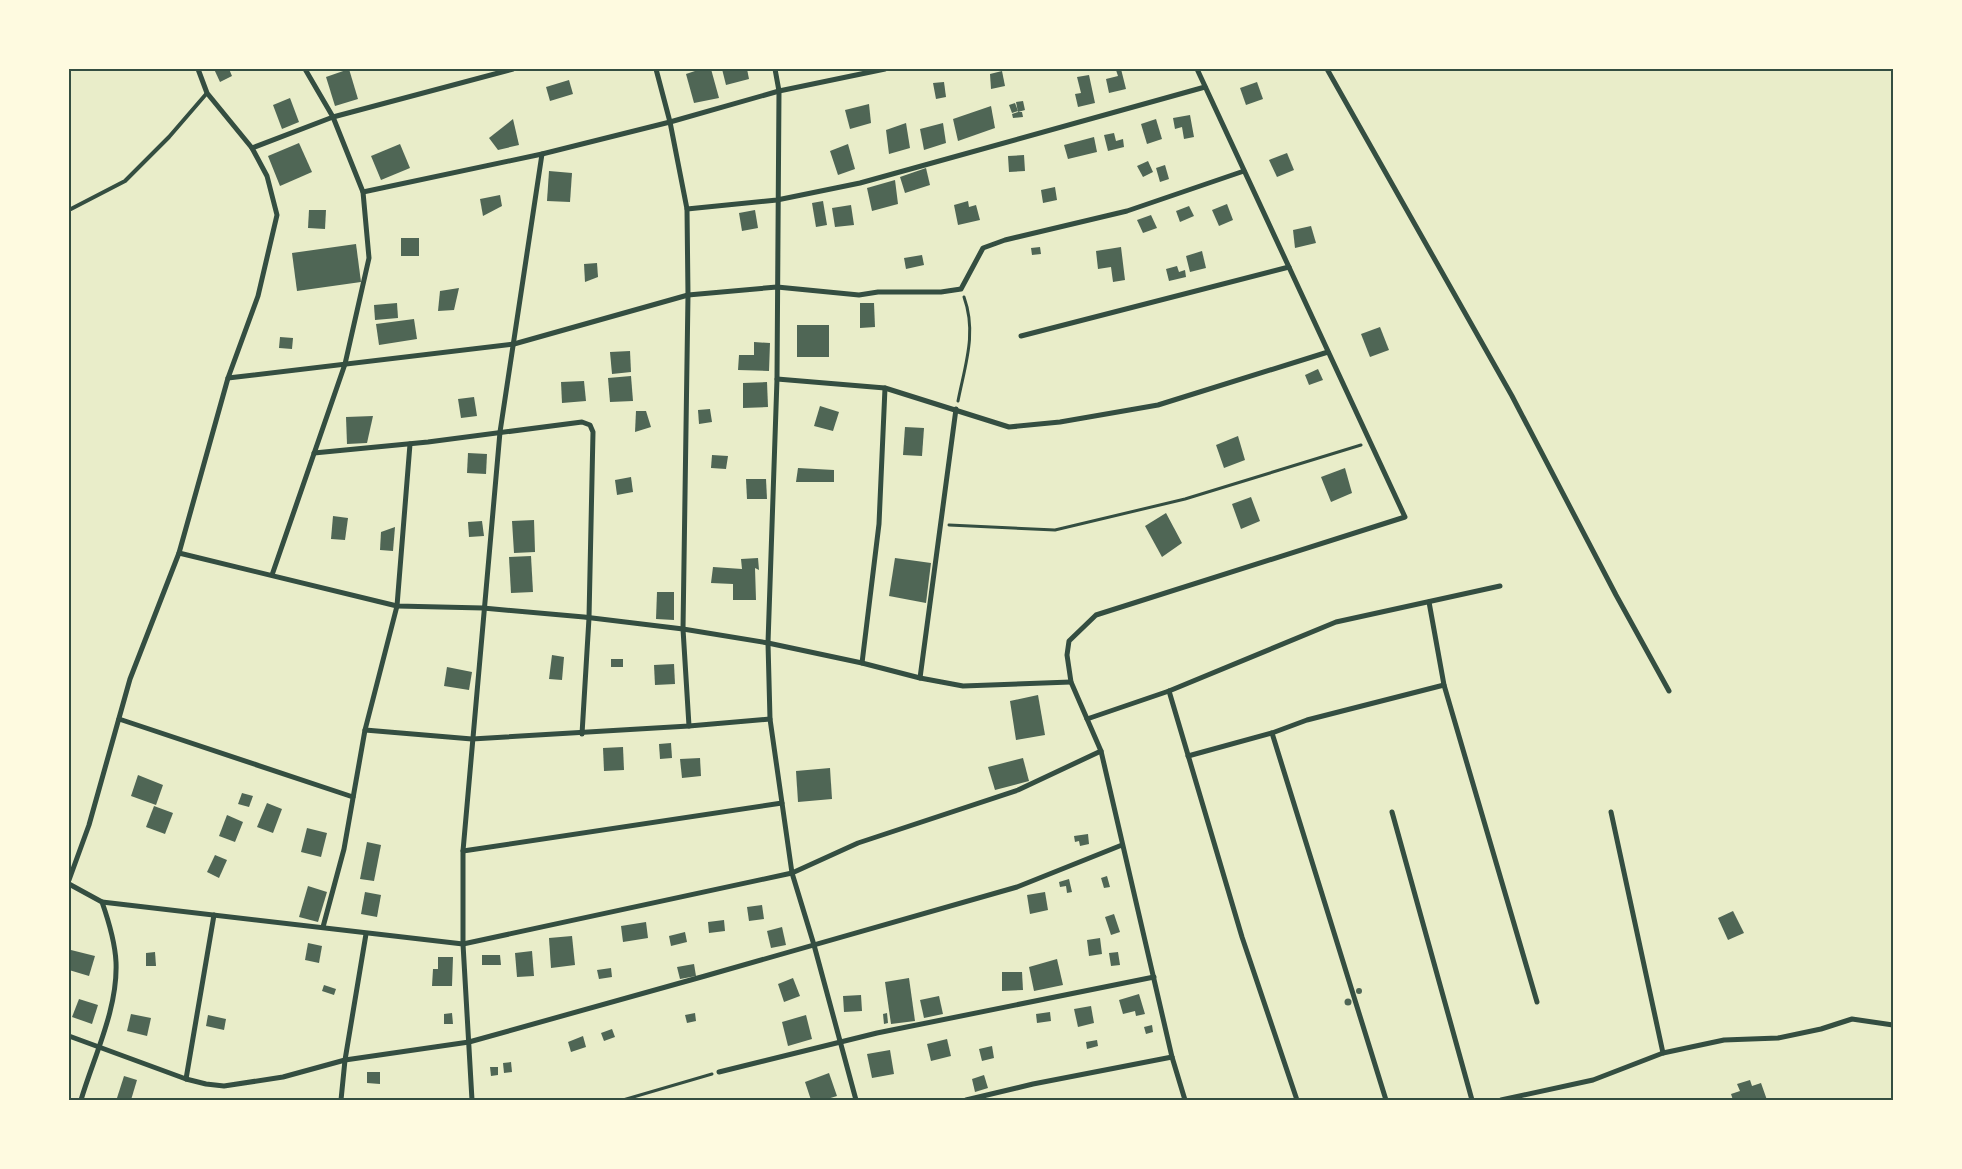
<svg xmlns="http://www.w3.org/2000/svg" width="1962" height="1169" viewBox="0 0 1962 1169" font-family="'Playfair Display',serif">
	<rect width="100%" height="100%" fill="#e9edc9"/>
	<!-- building -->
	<g fill="#4f6655">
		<polygon points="214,69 229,69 232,76 220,82"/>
		<polygon points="349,69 358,99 335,106 326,77"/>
		<polygon points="701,69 711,69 719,98 694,103 686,74"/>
		<polygon points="722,69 747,69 749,79 726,85"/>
		<polygon points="1121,69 1126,89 1109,93 1106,79 1118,76 1116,70"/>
		<polygon points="1002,71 1005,86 991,89 990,74"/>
		<polygon points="1089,75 1095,103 1078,107 1075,94 1081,93 1077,77"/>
		<polygon points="569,80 573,94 550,101 546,87"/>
		<polygon points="944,82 946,97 936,99 933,83"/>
		<polygon points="1257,82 1263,99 1246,105 1240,88"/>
		<polygon points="290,98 299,122 282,129 273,105"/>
		<polygon points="1023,101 1025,110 1018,112 1016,102"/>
		<polygon points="1015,103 1018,111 1012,113 1009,105"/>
		<polygon points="869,104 871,123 850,129 845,110"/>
		<polygon points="991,106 995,128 958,141 953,119"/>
		<polygon points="1018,112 1022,112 1023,117 1013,118 1012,114"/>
		<polygon points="1190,115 1194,137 1184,139 1182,127 1175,129 1173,118"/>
		<polygon points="513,119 519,145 498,150 489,138"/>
		<polygon points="1156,119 1162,139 1147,144 1141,124"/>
		<polygon points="906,123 910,148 889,154 886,130"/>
		<polygon points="943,123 946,143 924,150 920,129"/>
		<polygon points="1114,133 1116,141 1123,139 1124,147 1108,151 1104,135"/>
		<polygon points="1094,137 1097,152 1068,159 1064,145"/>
		<polygon points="299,143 312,172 280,186 268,156"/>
		<polygon points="400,144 410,168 381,180 371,156"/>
		<polygon points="848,144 855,169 838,175 830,151"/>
		<polygon points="1287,153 1294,170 1277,177 1269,160"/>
		<polygon points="1024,155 1025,171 1009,172 1008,156"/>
		<polygon points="1148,161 1153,172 1143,177 1137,166"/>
		<polygon points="1165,165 1169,179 1160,182 1156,168"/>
		<polygon points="926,168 930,185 905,193 900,177"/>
		<polygon points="549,171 572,173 570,202 547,201"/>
		<polygon points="895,180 898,204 872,211 867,188"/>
		<polygon points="1055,187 1057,200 1043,203 1041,190"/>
		<polygon points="500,195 502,206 483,216 480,199"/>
		<polygon points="823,201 827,225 816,227 812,203"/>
		<polygon points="968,201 969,207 976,205 980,220 958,225 954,205"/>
		<polygon points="1227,204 1233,220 1219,226 1212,210"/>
		<polygon points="851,205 854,225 835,227 832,208"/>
		<polygon points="1189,206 1194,216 1180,222 1176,211"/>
		<polygon points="309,210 326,210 325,229 308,228"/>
		<polygon points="755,210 758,228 742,231 739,213"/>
		<polygon points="1151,215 1157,228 1143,233 1137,220"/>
		<polygon points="1311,226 1316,243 1295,248 1293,230"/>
		<rect x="401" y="238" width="18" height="18"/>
		<polygon points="356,244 361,282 297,291 292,253"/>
		<polygon points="1040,247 1041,254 1032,255 1031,248"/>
		<polygon points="1121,247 1125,280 1113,282 1111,267 1098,269 1096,251"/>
		<polygon points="1202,251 1206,268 1190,272 1186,256"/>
		<polygon points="922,255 924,265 906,269 904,258"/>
		<polygon points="597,263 598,277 585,282 584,264"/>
		<polygon points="1177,266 1179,272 1185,270 1186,277 1169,281 1166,269"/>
		<polygon points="459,288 454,310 438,311 440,291"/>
		<polygon points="397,303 398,318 375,320 374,305"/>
		<polygon points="860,303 874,303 875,327 860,328"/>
		<polygon points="414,319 417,339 379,345 376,324"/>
		<rect x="797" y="325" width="32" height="32"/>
		<polygon points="1380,327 1389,350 1370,357 1361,334"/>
		<polygon points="280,337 293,338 292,349 279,348"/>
		<polygon points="754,342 770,343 769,371 738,370 739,355 754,355"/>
		<polygon points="630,351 631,372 612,374 610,352"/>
		<polygon points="1318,369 1323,380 1309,385 1305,375"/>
		<polygon points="631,376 633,401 610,402 608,378"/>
		<polygon points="584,381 586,401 562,403 561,382"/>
		<polygon points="767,382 768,407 743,408 743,383"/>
		<polygon points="474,397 477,416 461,418 458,399"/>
		<polygon points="820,406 839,412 833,431 814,426"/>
		<polygon points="710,409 712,422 699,424 698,410"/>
		<polygon points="636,411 646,411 651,427 635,432"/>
		<polygon points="373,416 367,443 347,444 346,417"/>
		<polygon points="905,427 924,428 922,456 903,455"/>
		<polygon points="1238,436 1245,460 1224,468 1216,445"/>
		<polygon points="468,453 487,454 486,474 467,473"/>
		<polygon points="712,455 728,456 726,469 711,468"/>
		<polygon points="798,468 834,470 834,482 796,482"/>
		<polygon points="1345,468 1352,493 1331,502 1321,477"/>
		<polygon points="631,477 633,492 617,495 615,480"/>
		<polygon points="746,479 766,479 767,499 747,499"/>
		<polygon points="1251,497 1260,521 1241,529 1232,504"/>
		<polygon points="1166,513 1182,543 1162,557 1145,526"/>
		<polygon points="333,516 348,518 345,540 331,539"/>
		<polygon points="534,520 535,552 514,553 512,521"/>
		<polygon points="482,521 484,536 469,537 468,522"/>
		<polygon points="395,527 393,551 380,550 381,532"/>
		<polygon points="531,556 533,592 511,593 509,557"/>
		<polygon points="758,558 759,570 755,568 756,600 733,600 733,584 711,583 713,567 742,569 741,559"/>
		<polygon points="895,558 931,563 926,603 889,596"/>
		<polygon points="657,592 674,592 674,620 656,619"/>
		<polygon points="552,655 564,657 562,680 549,679"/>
		<rect x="611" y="659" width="12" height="8"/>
		<polygon points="674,664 675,684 655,685 654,665"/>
		<polygon points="447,667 472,672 469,690 444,686"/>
		<polygon points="1038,695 1045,735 1016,740 1010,701"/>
		<polygon points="671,743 672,758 660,759 659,744"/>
		<polygon points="623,747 624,770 604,771 603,748"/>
		<polygon points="700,758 701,776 682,778 680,759"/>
		<polygon points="1023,758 1029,781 995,790 988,767"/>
		<polygon points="830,768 832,799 798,802 796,771"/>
		<polygon points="138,775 163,785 156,805 131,796"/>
		<polygon points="242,793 253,796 249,807 238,804"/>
		<polygon points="267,803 282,809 273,833 257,827"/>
		<polygon points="154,806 173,813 165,834 146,827"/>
		<polygon points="227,815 243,822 235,842 219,836"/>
		<polygon points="307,828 327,833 321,857 301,852"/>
		<polygon points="1088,834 1089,844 1080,846 1079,841 1075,842 1074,836"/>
		<polygon points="367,842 381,845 374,881 360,879"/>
		<polygon points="215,855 227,860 219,878 207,872"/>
		<polygon points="1107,876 1110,887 1104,888 1101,878"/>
		<polygon points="1069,879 1072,892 1067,893 1066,886 1060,887 1059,882"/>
		<polygon points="308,886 327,892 318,922 299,917"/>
		<polygon points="365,892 381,895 377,917 361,914"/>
		<polygon points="1045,892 1048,910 1030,914 1027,895"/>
		<polygon points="762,905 764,919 749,921 747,907"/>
		<polygon points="1733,911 1744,933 1728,940 1718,918"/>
		<polygon points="1114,914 1120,932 1111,935 1105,917"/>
		<polygon points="724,920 725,931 709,933 708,922"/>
		<polygon points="646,922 648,938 623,942 621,926"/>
		<polygon points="782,927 786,945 771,948 767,931"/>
		<polygon points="685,932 687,942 671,946 669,936"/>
		<polygon points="572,936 575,965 551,968 549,938"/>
		<polygon points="1100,938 1102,954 1089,956 1087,940"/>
		<polygon points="308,943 322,946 319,963 305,960"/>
		<polygon points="71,950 95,956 89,976 69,970"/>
		<polygon points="532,951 534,976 517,977 515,953"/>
		<polygon points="155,952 156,966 146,966 146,953"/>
		<polygon points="1118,952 1120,965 1111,966 1109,953"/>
		<polygon points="482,955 500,955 501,965 482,965"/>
		<polygon points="438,957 453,957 452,986 432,986 433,969 438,969"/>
		<polygon points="1057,959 1063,985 1034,991 1029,967"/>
		<polygon points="694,964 696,976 680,979 677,967"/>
		<polygon points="611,968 612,977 599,979 597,970"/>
		<polygon points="1002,972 1022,972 1023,990 1002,991"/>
		<polygon points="793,978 800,996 784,1002 778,984"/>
		<polygon points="909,978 915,1021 891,1024 885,982"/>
		<polygon points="324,985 336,989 334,995 322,991"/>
		<circle cx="1359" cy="991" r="3"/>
		<polygon points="1139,994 1145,1014 1136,1016 1135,1011 1123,1014 1119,1000"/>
		<polygon points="861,995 862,1011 844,1012 843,996"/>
		<polygon points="939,996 943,1014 924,1018 920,1000"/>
		<circle cx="1348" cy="1002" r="3.5"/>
		<polygon points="79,999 98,1005 92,1024 72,1017"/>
		<polygon points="1091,1006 1094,1023 1078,1027 1074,1009"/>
		<polygon points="1050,1012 1051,1021 1037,1023 1036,1014"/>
		<polygon points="452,1013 453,1024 444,1024 444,1014"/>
		<polygon points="695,1013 696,1021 687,1023 685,1015"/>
		<polygon points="887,1013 888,1023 884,1024 883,1014"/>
		<polygon points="131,1014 151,1018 147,1036 127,1031"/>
		<polygon points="208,1015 226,1019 224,1030 206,1026"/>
		<polygon points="806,1015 812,1039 788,1046 782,1022"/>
		<polygon points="1152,1025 1153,1032 1146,1034 1144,1027"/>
		<polygon points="612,1029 615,1037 604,1041 601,1033"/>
		<polygon points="583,1036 586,1047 571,1052 568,1042"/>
		<polygon points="947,1039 951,1056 931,1061 927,1044"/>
		<polygon points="1097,1040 1098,1046 1087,1049 1086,1042"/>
		<polygon points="992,1046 994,1058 982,1061 979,1049"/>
		<polygon points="890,1050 894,1074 872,1078 867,1054"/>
		<polygon points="511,1062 512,1072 504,1073 503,1063"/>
		<polygon points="490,1067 498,1067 498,1075 491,1076"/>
		<polygon points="367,1072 380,1072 380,1084 367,1083"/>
		<polygon points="829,1073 837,1096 824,1100 811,1100 805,1082"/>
		<polygon points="984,1075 988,1088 975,1092 972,1079"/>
		<polygon points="124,1076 137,1080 131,1100 117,1098"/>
		<polygon points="1750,1080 1752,1086 1761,1083 1767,1100 1733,1100 1731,1094 1740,1091 1737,1084"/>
	</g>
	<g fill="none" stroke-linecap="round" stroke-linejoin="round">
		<!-- path -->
		<g stroke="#344e41" stroke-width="3">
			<path d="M958,401C965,365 977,333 964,297"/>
			<polyline points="949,525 1055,530 1185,499 1361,445"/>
			<polyline points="623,1100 712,1074"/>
		</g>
		<!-- service -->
		<polyline stroke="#344e41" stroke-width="4" points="69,210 125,181 169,137 207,93"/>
		<!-- minor -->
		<g stroke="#344e41" stroke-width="5">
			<polyline points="775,69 779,91 777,379 768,643 770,719 792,873 814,945 856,1100"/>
			<polyline points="1327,69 1512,396 1616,595 1669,691"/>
			<polyline points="252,148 333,117 513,69"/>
			<polyline points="363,192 542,154 670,122 779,91 885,69"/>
			<polyline points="687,209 777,200 860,183 1205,87"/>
			<polyline points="1021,336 1289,267"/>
			<polyline points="228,378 514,344 688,295 777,287 859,295 878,292 941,292 961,289 983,248 1005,240 1127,211 1244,171"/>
			<polyline points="777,379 885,388 1009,427 1060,422 1158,405 1328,352"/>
			<polyline points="314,453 428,442 582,422 590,425 593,432 589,618 582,734"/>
			<polyline points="179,553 397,606 483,608 584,617 683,629 768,643 862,663 920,678 963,686 1071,682"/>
			<polyline points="272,575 345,364 369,258 363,192 333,117 305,69"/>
			<polyline points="1429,602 1444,685 1537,1002"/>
			<polyline points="862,663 879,524 885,388"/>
			<polyline points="920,678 956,409"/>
			<polyline points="1169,691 1242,937 1297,1100"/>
			<polyline points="119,719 353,797"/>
			<polyline points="1087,719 1169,691 1336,622 1500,586"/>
			<polyline points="689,726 770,719"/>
			<polyline points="365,730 472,739 689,726 683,629 688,295 687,209 670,122 656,69"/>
			<polyline points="1272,733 1386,1100"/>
			<polyline points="1188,756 1272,733 1307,720 1444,685"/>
			<polyline points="1392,812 1472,1100"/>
			<polyline points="1611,812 1663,1053"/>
			<polyline points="463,851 782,803"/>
			<polyline points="69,880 89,825 130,679 179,553 228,378 258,296 277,215 267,176 252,148 207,93 198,69"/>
			<path d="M69,884L102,902C109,922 115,941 116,962C118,1009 94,1056 81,1100"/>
			<polyline points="102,902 463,944 792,873 858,843 1018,790 1101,751"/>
			<polyline points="323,927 344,849 365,730 397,606 410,444"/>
			<polyline points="69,1036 186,1079 206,1084 224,1086 283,1077 345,1060 469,1042 705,976 1017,887 1122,845"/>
			<polyline points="719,1072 877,1033 1154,977"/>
			<polyline points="186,1079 214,915"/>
			<polyline points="341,1100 345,1060 366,934"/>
			<polyline points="472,1100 463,944 463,851 500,432 542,154"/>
			<polyline points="966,1100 1033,1084 1172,1057"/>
			<polyline points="1185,1100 1172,1057 1101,751 1071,682 1067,655 1069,641 1096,615 1405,517 1197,69"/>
			<polyline points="1501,1100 1593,1080 1663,1053 1724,1040 1778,1038 1821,1029 1852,1019 1893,1025"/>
		</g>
	</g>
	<!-- border -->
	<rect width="1962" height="1169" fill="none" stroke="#fefae0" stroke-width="140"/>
	<rect x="70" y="70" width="1822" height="1029" fill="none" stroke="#344e41" stroke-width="2"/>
</svg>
